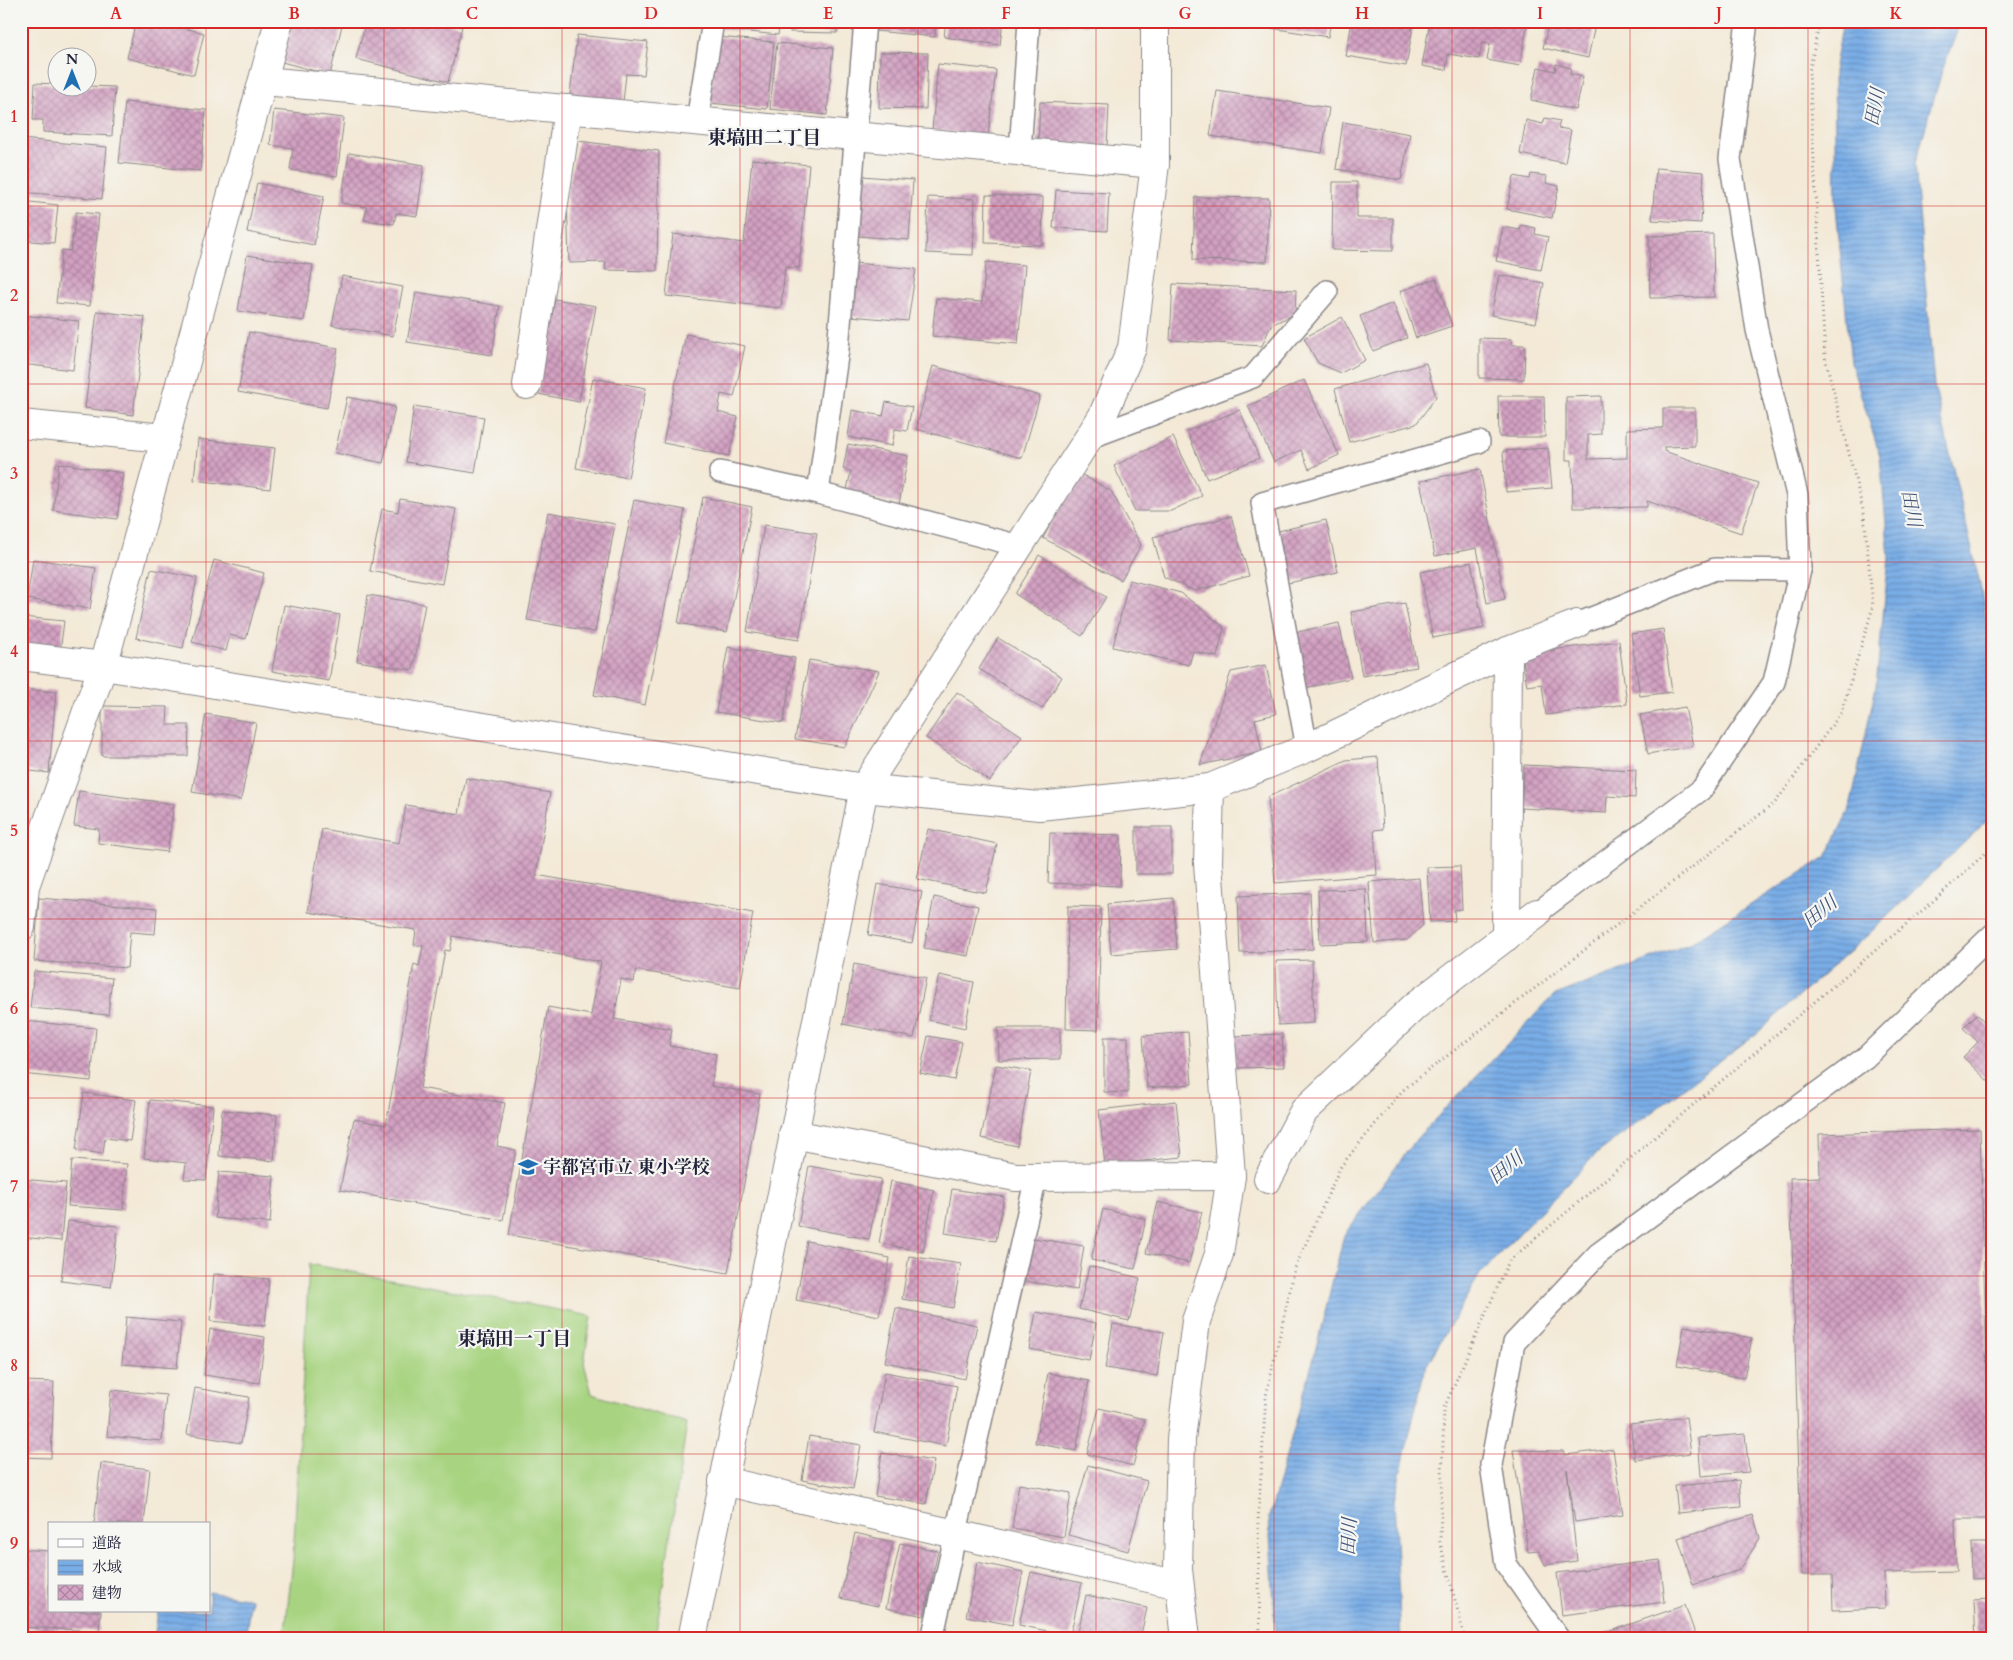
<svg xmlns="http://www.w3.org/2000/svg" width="2013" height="1660" viewBox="0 0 2013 1660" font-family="Cardo,'Noto Serif JP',serif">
	<defs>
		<pattern id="water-rules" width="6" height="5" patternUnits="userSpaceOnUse" patternTransform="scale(1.25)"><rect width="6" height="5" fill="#79ade6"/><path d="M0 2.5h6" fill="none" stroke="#638cbc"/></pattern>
		<pattern id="building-cross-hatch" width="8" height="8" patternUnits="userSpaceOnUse" patternTransform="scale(1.25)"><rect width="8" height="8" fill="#d3a1c2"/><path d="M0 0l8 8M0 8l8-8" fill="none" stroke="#ab839f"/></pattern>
	</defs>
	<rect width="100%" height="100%" fill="#f6f6f2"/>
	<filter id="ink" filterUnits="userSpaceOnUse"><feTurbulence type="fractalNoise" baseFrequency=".02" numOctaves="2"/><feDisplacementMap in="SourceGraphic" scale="10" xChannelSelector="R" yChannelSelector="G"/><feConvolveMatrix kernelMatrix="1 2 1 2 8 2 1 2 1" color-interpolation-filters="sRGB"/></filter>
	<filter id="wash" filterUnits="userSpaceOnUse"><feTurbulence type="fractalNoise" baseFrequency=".0096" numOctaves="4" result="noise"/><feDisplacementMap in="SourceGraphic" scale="20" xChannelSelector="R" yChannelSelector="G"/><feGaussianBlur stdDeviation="1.12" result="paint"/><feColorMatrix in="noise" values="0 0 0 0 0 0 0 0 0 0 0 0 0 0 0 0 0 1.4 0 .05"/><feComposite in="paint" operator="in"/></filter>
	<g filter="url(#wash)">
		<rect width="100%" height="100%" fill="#f3e9d6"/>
		<!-- pitch -->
		<polygon fill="#a8d481" stroke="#657b5e" points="309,1264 591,1316 584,1363 592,1394 687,1423 655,1639 284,1639 293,1560"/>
		<!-- water -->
		<g fill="url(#water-rules)" stroke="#4e6890">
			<polygon points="1843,21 1961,21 1942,71 1915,164 1934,385 1981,589 1992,657 1992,816 1870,933 1757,1033 1595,1155 1480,1274 1425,1368 1394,1500 1401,1639 1276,1639 1269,1517 1312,1364 1344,1235 1418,1137 1553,996 1689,944 1826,857 1850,808 1876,686 1889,557 1880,456 1851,363 1836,207 1834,72"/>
			<polygon points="209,1592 251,1599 245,1639 154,1639 158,1611 209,1611"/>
		</g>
		<g id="blocks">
			<!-- building -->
			<g fill="url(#building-cross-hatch)">
				<polygon points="136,21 156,21 204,33 194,75 127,58"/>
				<polygon points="292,21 343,21 330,75 282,62"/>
				<polygon points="366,21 440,21 462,27 448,82 356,59"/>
				<polygon points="723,21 780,21 778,35 722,29"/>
				<polygon points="790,21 838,21 837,33 790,32"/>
				<polygon points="878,21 936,21 935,37 876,31"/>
				<polygon points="946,21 1003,21 1000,45 944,37"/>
				<polygon points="1049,21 1095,21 1095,25 1049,24"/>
				<polygon points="1227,21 1331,21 1328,37"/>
				<polygon points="1352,21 1414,21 1406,66 1346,56"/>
				<polygon points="1430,21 1528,21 1520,66 1487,60 1490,44 1482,43 1479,59 1448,54 1446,70 1422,66"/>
				<polygon points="1549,21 1582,21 1595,25 1588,58 1543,48"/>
				<polygon points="577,35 648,42 644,75 626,74 623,102 570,95"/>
				<polygon points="717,37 774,42 767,109 710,103"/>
				<polygon points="777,43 833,48 827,115 770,109"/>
				<polygon points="880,52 928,53 926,109 879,108"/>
				<polygon points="938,64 996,70 988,136 932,130"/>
				<polygon points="1556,64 1571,68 1570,74 1583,77 1576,110 1531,100 1538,67 1555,71"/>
				<polygon points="35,83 58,84 58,88 88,88 88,86 115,87 112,136 43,132 43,120 33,120"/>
				<polygon points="1217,91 1329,108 1322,153 1210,136"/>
				<polygon points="125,102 206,110 200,171 119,163"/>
				<polygon points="1040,102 1109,105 1107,147 1038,143"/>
				<polygon points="274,110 344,118 337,176 290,170 293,148 270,145"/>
				<polygon points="1545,118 1560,121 1558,128 1571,130 1565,163 1520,154 1526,120 1543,124"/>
				<polygon points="1343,122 1410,134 1401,180 1336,169"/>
				<polygon points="21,139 107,147 102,199 21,192"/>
				<polygon points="578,141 659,151 657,271 605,270 606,262 569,263 567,195"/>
				<polygon points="349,153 424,165 417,216 396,213 394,224 364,220 367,207 341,203"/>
				<polygon points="752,159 809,165 799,268 785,267 781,308 666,296 673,234 744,243"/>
				<polygon points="1656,168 1704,172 1701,223 1652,220"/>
				<polygon points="1531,174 1547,176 1546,183 1559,186 1552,218 1507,209 1514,176 1530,179"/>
				<polygon points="862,176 913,180 909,240 858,236"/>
				<polygon points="1333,182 1357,182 1357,218 1393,218 1393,251 1332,250"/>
				<polygon points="257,183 324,196 314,245 247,232"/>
				<polygon points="1056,190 1109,193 1107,231 1053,228"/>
				<polygon points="986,195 1043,197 1042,245 985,243"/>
				<polygon points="928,197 975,199 973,255 926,253"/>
				<polygon points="1195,197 1269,198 1267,262 1193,260"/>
				<polygon points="21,201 58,205 54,243 21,240"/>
				<polygon points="76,212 99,214 90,306 56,303 62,250 71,251"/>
				<polygon points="1521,225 1536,228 1535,234 1548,237 1541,270 1496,261 1503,227 1520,230"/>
				<polygon points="1713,234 1714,297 1650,298 1649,236"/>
				<polygon points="247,255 313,265 304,321 238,311"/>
				<polygon points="986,262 1025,265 1018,344 932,336 936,298 982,302"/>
				<polygon points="855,263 916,269 908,321 850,316"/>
				<polygon points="1499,275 1544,283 1536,323 1491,315"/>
				<polygon points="342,276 403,287 393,336 332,325"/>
				<polygon points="1436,279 1452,326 1416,338 1400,291"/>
				<polygon points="1173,284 1296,290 1295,314 1271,325 1262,346 1170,340"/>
				<polygon points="416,292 500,306 492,355 407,342"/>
				<polygon points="555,299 596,306 579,402 538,394"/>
				<polygon points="1393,303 1407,338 1373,351 1360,316"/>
				<polygon points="97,311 145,317 133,415 85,408"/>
				<polygon points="21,315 79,321 73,370 21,364"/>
				<polygon points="1342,317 1365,360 1341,373 1318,363 1304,338"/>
				<polygon points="249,332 338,348 327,408 238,392"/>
				<polygon points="686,334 745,346 734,397 721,394 718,412 738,417 729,456 663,443"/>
				<polygon points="1479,338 1512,339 1512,345 1525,345 1524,379 1479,378"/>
				<polygon points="1426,363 1436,397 1416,424 1349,442 1335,389"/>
				<polygon points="933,366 1040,396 1022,458 916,429"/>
				<polygon points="593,378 646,388 628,478 576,468"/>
				<polygon points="1304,380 1339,455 1309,469 1301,450 1274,462 1248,406"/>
				<polygon points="1498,396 1544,396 1545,437 1499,437"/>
				<polygon points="1601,396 1601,434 1588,435 1588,459 1627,458 1627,429 1663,428 1663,408 1695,408 1695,446 1664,447 1664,451 1758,483 1741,533 1647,501 1647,507 1573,508 1572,460 1566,460 1566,397"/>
				<polygon points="347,397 395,407 383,463 335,453"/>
				<polygon points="886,402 912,407 907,431 895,429 892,446 848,437 852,410 883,416"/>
				<polygon points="414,406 484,417 475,473 406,462"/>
				<polygon points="1240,410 1259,458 1207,479 1187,431"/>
				<polygon points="1173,437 1202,496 1171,511 1135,511 1114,466"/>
				<polygon points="198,439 275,448 270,489 194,480"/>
				<polygon points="848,444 908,456 899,504 846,494 851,471 843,469"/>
				<polygon points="1548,448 1552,488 1506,492 1503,451"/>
				<polygon points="59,463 123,473 117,519 53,510"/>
				<polygon points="1480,469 1505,599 1487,603 1477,548 1435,556 1420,481"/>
				<polygon points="1079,473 1111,491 1141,545 1121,580 1043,538"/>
				<polygon points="703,497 752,507 727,632 678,623"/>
				<polygon points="400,499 456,509 442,584 370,571 382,509 398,512"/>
				<polygon points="634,500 685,510 645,705 594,695"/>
				<polygon points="548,512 615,524 595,632 527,620"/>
				<polygon points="1231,516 1249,576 1195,591 1164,577 1153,537"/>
				<polygon points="1326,520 1338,572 1284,584 1274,532"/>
				<polygon points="764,525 817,533 799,640 747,632"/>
				<polygon points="1039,555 1106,597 1082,636 1015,594"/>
				<polygon points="33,559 96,568 90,609 27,599"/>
				<polygon points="214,560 264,573 246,639 230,635 226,651 192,642"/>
				<polygon points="1471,562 1484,628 1433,638 1420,572"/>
				<polygon points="151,569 197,578 183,648 136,638"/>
				<polygon points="1129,580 1181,593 1224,627 1217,657 1193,651 1189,665 1113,647"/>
				<polygon points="368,595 425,604 413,670 357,661"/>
				<polygon points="1405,603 1417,667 1362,676 1351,612"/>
				<polygon points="284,605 340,615 329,681 272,671"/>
				<polygon points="21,617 64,621 60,652 21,648"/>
				<polygon points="1339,623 1351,678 1305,688 1293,633"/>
				<polygon points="1663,629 1672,692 1640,696 1631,634"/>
				<polygon points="998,638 1062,677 1042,709 979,669"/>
				<polygon points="1619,641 1627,704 1546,715 1542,684 1527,686 1522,654"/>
				<polygon points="728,647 795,658 783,723 716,712"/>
				<polygon points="809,660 879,671 845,747 795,739"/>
				<polygon points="1266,665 1276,714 1255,719 1262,752 1200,765 1231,672"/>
				<polygon points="21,689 56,692 49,773 21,770"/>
				<polygon points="957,692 1022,736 990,781 926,738"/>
				<polygon points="102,706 168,707 167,725 189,725 188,756 102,756"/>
				<polygon points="1685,707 1693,746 1648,754 1640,715"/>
				<polygon points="206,714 256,723 241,800 192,792"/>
				<polygon points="1378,757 1383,829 1374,830 1377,875 1275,883 1268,797 1346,760"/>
				<polygon points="1524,765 1636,770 1635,798 1607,796 1606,813 1521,808"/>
				<polygon points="466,778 550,793 536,875 753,913 740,988 636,970 634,982 621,979 614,1019 672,1029 669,1046 716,1054 711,1086 760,1094 728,1273 509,1235 548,1007 591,1015 601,962 453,936 450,951 445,950 420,1088 505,1103 497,1146 516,1150 503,1220 340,1190 354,1119 386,1125 414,964 419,966 423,946 414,945 416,930 308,912 322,829 399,843 406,805 459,814"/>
				<polygon points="79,791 174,804 167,852 98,843 99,829 74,826"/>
				<rect x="1136" y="827" width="36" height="47"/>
				<polygon points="928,829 997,844 986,893 917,879"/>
				<polygon points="1050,833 1121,835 1120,886 1048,883"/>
				<polygon points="1460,866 1462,909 1454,910 1455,921 1430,922 1427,867"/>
				<polygon points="1419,878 1423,925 1407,940 1374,943 1369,882"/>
				<polygon points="877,884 922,892 912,943 868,935"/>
				<polygon points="1366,889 1368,942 1320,944 1318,890"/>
				<polygon points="1310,893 1313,949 1240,953 1238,896"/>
				<polygon points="934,897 978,906 968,956 924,948"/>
				<polygon points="39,898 157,908 155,934 130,932 127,968 34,961"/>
				<polygon points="1173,898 1177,949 1111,954 1107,904"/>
				<polygon points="1068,906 1101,907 1098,1030 1066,1029"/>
				<polygon points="1312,960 1314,1023 1278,1025 1276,961"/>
				<polygon points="854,964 926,978 914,1038 843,1024"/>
				<polygon points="34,971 112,978 108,1015 30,1008"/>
				<polygon points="939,975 974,982 965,1028 929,1020"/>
				<polygon points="1977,1014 1990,1028 1992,1026 1992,1085 1963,1057 1978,1042 1963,1028"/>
				<polygon points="25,1021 96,1028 91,1081 21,1074"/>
				<polygon points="998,1028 1060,1028 1060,1059 999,1060"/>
				<polygon points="1188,1032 1192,1084 1147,1088 1143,1036"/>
				<polygon points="1282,1034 1284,1067 1235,1068 1234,1036"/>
				<polygon points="928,1036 962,1042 954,1080 920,1073"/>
				<polygon points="1104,1037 1128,1037 1128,1093 1104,1092"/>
				<polygon points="996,1065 1031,1071 1017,1146 981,1138"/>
				<polygon points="84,1093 136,1100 130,1141 105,1138 103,1154 76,1150"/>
				<polygon points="150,1100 213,1106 206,1180 184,1179 186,1163 144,1158"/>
				<polygon points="1176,1101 1182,1157 1105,1165 1099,1110"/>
				<polygon points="222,1110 277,1115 274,1161 219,1156"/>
				<polygon points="1980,1129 1991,1519 1955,1519 1956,1571 1884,1573 1885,1608 1833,1610 1832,1575 1802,1575 1790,1178 1820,1177 1819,1134"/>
				<polygon points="72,1160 127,1164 123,1210 68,1206"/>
				<polygon points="809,1166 881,1179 869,1239 798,1226"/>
				<polygon points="219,1172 274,1176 270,1223 215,1218"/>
				<polygon points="21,1179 66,1183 61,1241 21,1237"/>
				<polygon points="891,1181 934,1190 923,1252 879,1243"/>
				<polygon points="952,1189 1004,1197 996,1241 945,1233"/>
				<polygon points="1158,1202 1202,1212 1189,1263 1146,1253"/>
				<polygon points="1103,1209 1146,1219 1135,1269 1091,1260"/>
				<polygon points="68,1221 118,1226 111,1287 61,1281"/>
				<polygon points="1033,1238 1084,1246 1077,1290 1025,1281"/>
				<polygon points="807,1241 890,1258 879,1316 796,1300"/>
				<polygon points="909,1256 961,1264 953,1308 902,1299"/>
				<polygon points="1089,1266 1140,1278 1129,1321 1079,1309"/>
				<polygon points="214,1274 269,1279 265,1326 210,1321"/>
				<polygon points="896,1308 977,1325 965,1379 885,1362"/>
				<polygon points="1036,1312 1096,1323 1089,1360 1029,1349"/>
				<polygon points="126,1317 181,1322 177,1368 122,1364"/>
				<polygon points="1113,1324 1164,1332 1157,1376 1105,1368"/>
				<polygon points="1684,1326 1752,1338 1744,1378 1677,1366"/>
				<polygon points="210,1329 265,1337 259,1383 204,1375"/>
				<polygon points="885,1372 957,1386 946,1446 874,1432"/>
				<polygon points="1048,1373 1089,1381 1076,1451 1035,1443"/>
				<polygon points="21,1381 54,1382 51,1458 21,1457"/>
				<polygon points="195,1388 249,1397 241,1443 187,1434"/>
				<polygon points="111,1390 166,1395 162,1441 107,1436"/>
				<polygon points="1099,1408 1145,1419 1133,1466 1087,1454"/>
				<polygon points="1686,1417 1691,1453 1635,1460 1630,1424"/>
				<polygon points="1745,1434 1749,1472 1701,1476 1698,1438"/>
				<polygon points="809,1436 861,1445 853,1489 802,1480"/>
				<polygon points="1613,1449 1623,1515 1575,1522 1567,1469 1577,1561 1545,1565 1539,1551 1528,1552 1513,1450 1563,1451 1565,1455"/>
				<polygon points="882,1453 934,1461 926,1504 875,1496"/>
				<polygon points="101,1463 150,1469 144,1524 94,1524"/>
				<polygon points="1088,1465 1147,1481 1128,1551 1068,1535"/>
				<polygon points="1739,1480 1741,1507 1678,1513 1675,1486"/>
				<polygon points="1019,1484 1071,1493 1064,1537 1012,1528"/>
				<polygon points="1753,1515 1760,1538 1740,1570 1693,1585 1678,1538"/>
				<polygon points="855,1533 893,1542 878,1606 840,1598"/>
				<polygon points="900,1543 938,1551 924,1616 886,1608"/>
				<polygon points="1971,1543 1992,1543 1992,1578 1972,1579"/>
				<polygon points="21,1549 49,1551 49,1611 101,1611 99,1631 21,1627"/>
				<polygon points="1660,1560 1665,1602 1562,1615 1557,1573"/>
				<polygon points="977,1562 1023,1572 1012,1625 966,1616"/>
				<polygon points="1031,1572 1082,1583 1070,1636 1019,1625"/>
				<polygon points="1086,1595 1147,1608 1140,1639 1086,1639 1077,1637"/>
				<polygon points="1992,1599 1992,1639 1976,1639 1974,1600"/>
				<polygon points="1685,1605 1696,1637 1604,1639 1602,1634"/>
				<polygon points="31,1632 81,1635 81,1639 31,1639"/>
			</g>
		</g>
	</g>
	<g filter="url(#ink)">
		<use href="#blocks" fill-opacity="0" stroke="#8a8688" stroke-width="1"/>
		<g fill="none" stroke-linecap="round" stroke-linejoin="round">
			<defs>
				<g id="service">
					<polyline points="697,121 713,21"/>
					<polyline points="1020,151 1029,21"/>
					<polyline points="1089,438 1253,377 1327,291"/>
					<polyline points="720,472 818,493 1019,546"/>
					<polyline points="818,493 838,349 865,21"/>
					<polyline points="1577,624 1715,569 1800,570"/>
					<polyline points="1307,748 1262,503 1479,442"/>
					<polyline points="1537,913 1702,789 1774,682 1800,570 1797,495 1757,330 1730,159 1747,21"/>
					<polyline points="932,1639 1036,1177"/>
					<polyline points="1559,1639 1506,1564 1491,1465 1514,1343 1598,1254 1866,1057 1992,935"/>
				</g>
				<g id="minor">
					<polyline points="264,81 1155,164"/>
					<polyline points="527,385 568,109"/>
					<polyline points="21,424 164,438"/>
					<polyline points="21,656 103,666 864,788 1039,806 1210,788 1307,748 1508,651 1577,624"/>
					<polyline points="21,927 25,886 103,666 279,21"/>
					<polyline points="1506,937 1508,651"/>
					<polyline points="793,1134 1016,1177 1231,1176"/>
					<polyline points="1268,1179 1304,1111 1415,1006 1537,913"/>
					<polyline points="723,1481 1179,1585"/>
					<polyline points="692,1639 864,788 1102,417 1132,348 1155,164 1155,21"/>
					<polyline points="1186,1639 1178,1569 1181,1439 1196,1321 1219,1254 1231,1176 1208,863 1210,788"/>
				</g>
			</defs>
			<!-- service casing -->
			<use href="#service" stroke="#8a8688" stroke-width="24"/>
			<!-- minor casing -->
			<use href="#minor" stroke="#8a8688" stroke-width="30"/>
			<!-- path -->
			<g stroke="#8a8688" stroke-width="3" stroke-dasharray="1 4" stroke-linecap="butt">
				<polyline points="1260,1639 1258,1521 1266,1396 1295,1268 1341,1166 1403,1090 1775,803 1841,713 1873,607 1864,514 1825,357 1809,72 1820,21"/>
				<polyline points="1465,1639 1440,1542 1444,1408 1509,1261 1930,904 1992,847"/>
			</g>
			<!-- service -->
			<use href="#service" stroke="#fff" stroke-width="21"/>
			<!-- minor -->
			<use href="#minor" stroke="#fff" stroke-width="28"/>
		</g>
	</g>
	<!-- grid -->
	<path fill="none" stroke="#d62828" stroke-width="1" stroke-opacity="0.55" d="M206,21V1524M384,21V1639M562,21V1639M740,21V1639M918,21V1639M1096,21V1639M1274,21V1639M1452,21V1639M1630,21V1639M1808,21V1639M21,206H1992M21,384H1992M21,562H1992M21,741H1992M21,919H1992M21,1098H1992M21,1276H1992M21,1454H1992M206,1611V1639"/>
	<!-- icons -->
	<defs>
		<symbol id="school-bare" viewBox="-9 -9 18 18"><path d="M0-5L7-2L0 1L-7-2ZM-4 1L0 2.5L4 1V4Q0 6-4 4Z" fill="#1f6fb2" stroke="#f6f6f2" stroke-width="2.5" paint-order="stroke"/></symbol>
	</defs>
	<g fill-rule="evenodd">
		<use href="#school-bare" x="514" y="1153" width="28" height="28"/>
	</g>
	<g text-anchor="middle" stroke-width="4.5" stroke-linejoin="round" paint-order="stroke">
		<!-- poi labels -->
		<g font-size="18" font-weight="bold" fill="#22223b" stroke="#f6f6f2" text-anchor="start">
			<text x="543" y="1173">宇都宮市立 東小学校</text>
		</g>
		<!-- water labels -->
		<g font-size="19" font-style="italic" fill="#405377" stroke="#f6f6f2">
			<text transform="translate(1874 107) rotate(-79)" y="7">田川</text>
			<text transform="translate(1912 508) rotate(79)" y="7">田川</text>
			<text transform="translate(1819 911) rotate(-39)" y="7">田川</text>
			<text transform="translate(1505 1167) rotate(-39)" y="7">田川</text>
			<text transform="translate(1348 1537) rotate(-87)" y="7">田川</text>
		</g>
		<!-- neighbourhood labels -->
		<g font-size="19" font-weight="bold" fill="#22223b" stroke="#f6f6f2">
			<text x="764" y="144">東塙田二丁目</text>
			<text x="514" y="1345">東塙田一丁目</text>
		</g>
	</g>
	<!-- margin -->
	<rect width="2013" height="1660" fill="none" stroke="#f6f6f2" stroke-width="55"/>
	<!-- legend -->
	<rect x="48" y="1522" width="162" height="90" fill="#f6f6f2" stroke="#a1a1a9"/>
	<rect x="58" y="1539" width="25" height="8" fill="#ffffff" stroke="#a1a1a9"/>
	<text x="92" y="1548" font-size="15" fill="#22223b">道路</text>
	<rect x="58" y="1560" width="25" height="15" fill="url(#water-rules)" stroke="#a1a1a9"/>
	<text x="92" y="1572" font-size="15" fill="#22223b">水域</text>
	<rect x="58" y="1585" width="25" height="15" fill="url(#building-cross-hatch)" stroke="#a1a1a9"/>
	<text x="92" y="1598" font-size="15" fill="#22223b">建物</text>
	<!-- north arrow -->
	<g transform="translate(72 72)"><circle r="24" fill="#f6f6f2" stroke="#a1a1a9"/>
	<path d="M0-4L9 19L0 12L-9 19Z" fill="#1f6fb2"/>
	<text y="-8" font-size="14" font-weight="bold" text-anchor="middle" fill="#22223b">N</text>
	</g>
	<rect x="28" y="28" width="1958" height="1604" fill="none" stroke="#d62828" stroke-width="2"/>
	<g font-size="16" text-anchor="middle" font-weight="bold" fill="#d62828">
		<text x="116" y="19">A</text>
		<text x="294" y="19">B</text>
		<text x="472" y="19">C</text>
		<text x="651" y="19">D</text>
		<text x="828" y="19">E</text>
		<text x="1006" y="19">F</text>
		<text x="1185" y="19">G</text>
		<text x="1362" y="19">H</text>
		<text x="1540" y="19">I</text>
		<text x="1719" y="19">J</text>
		<text x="1896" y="19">K</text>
		<text x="14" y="122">1</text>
		<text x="14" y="301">2</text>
		<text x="14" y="479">3</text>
		<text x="14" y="657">4</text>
		<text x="14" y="836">5</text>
		<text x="14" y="1014">6</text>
		<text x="14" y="1192">7</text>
		<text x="14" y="1371">8</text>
		<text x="14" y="1549">9</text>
	</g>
</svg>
